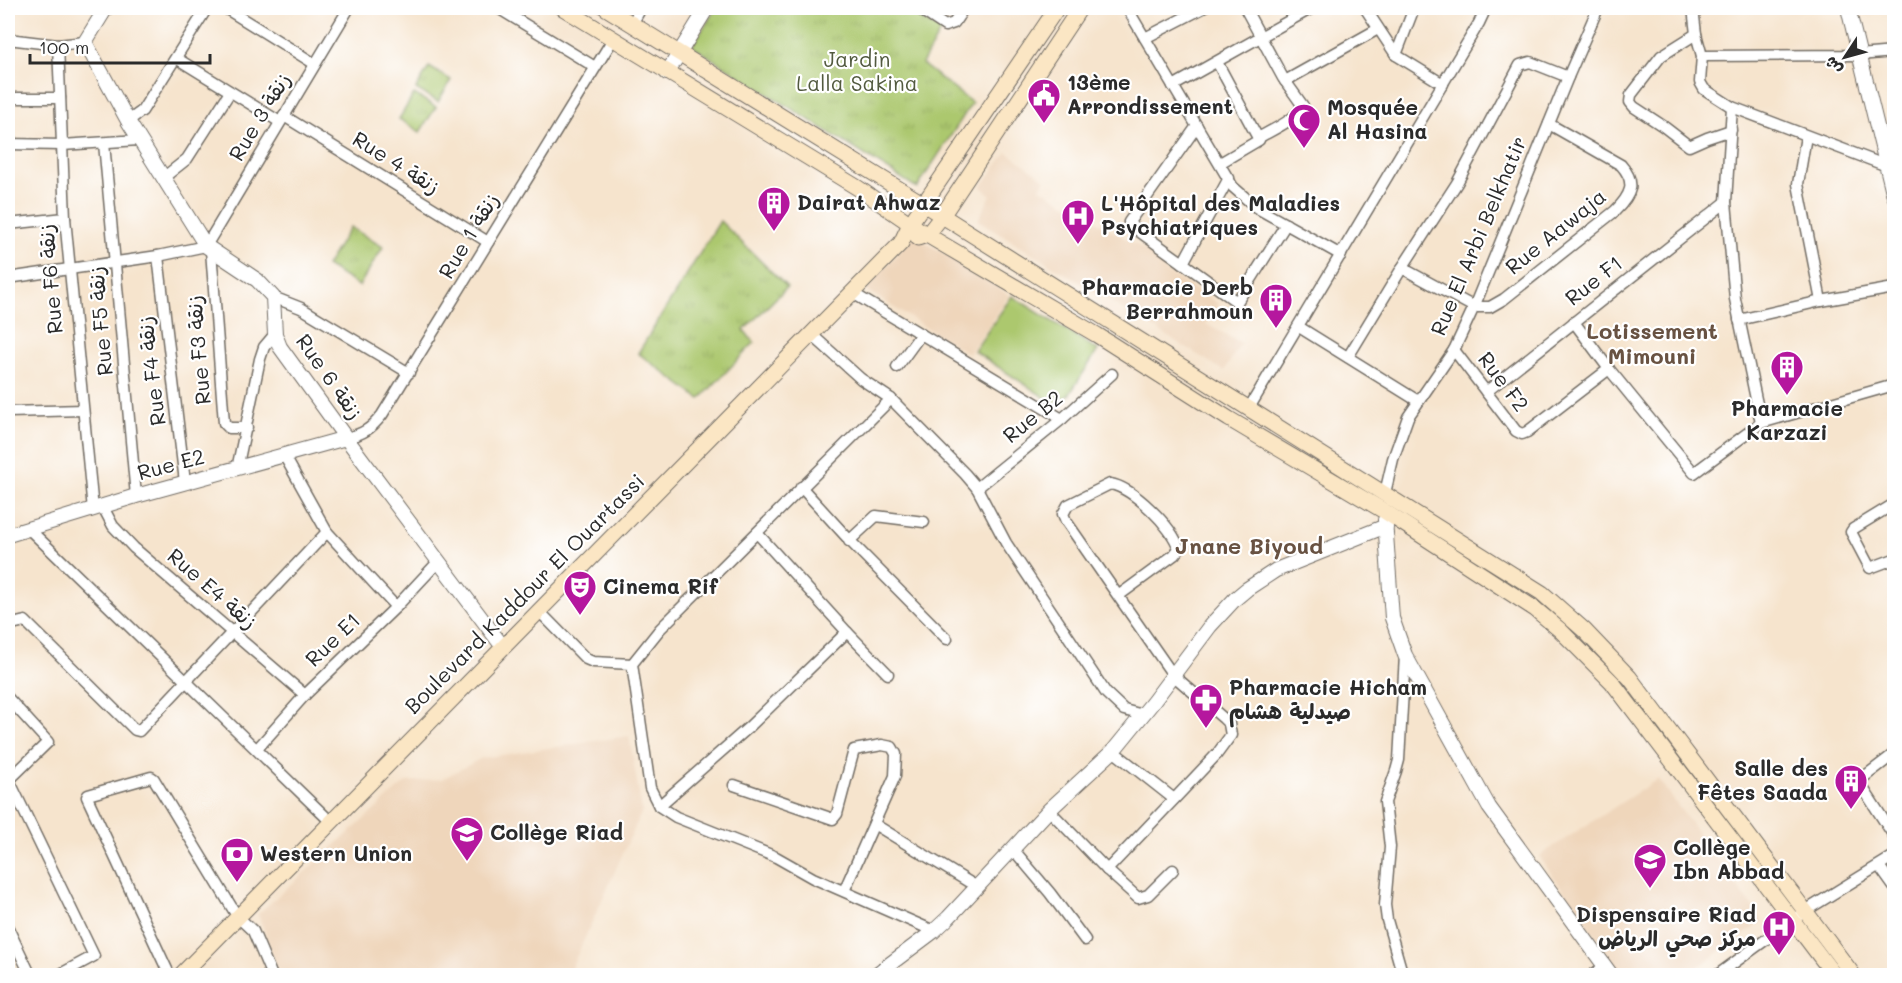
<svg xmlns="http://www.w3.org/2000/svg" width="1902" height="983" viewBox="0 0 1902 983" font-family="Mali,'Playpen Sans Arabic',sans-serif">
	<defs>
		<pattern id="grass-tufts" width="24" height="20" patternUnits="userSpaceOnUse" patternTransform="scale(1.5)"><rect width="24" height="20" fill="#acc86e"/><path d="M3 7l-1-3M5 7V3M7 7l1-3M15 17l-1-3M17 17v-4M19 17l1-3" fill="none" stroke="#94ac5f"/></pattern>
	</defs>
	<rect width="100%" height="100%" fill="#fff"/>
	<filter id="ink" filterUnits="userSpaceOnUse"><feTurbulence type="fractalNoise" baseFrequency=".0167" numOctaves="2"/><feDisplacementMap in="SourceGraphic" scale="12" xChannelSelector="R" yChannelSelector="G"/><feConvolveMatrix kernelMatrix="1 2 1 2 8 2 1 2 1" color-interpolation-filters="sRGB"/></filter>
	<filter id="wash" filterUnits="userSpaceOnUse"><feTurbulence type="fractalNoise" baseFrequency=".008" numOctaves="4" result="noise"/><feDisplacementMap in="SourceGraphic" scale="24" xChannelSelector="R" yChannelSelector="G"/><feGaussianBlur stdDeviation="1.35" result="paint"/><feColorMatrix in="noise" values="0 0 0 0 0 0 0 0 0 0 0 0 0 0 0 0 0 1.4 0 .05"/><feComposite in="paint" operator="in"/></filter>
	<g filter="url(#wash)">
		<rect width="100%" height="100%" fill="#f6e4cd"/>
		<!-- built -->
		<g fill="#efd6bb">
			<polygon points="1007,152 1045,179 1040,188 1165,262 1163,270 1219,304 1206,324 1241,343 1224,371 978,220 991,195 981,187"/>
			<polygon points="914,235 1009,295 969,354 866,290"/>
			<polygon points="629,736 642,811 568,975 280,975 258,914 406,782 442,779 482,758"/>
			<polygon points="1658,779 1763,921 1687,975 1623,975 1539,856"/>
		</g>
		<!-- grass -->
		<g fill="url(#grass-tufts)" stroke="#6c7a4c" stroke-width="1.5">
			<polygon points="716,8 904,8 941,30 922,64 972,103 917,188 692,46"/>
			<polygon points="429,67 451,80 438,102 416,89"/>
			<polygon points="414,94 436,107 420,132 399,119"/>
			<polygon points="720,221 787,287 744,330 754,343 700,399 638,353"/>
			<polygon points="350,227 383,247 359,286 326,266"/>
		</g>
		<!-- pitch -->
		<polygon fill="#acc86e" stroke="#6c7a4c" stroke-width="1.5" points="1012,296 1098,350 1069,395 1053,403 974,351"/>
	</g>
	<g filter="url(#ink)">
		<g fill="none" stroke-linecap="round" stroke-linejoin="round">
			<defs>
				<g id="minor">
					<polyline points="225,8 315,64"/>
					<polyline points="498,8 595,67"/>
					<polyline points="918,8 945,26 954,23 964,8"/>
					<polyline points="1127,8 1233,187 1257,208 1341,255"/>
					<path d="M1245,8L1283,78L1303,106C1294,121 1274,129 1258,138"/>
					<polyline points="1365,8 1396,55 1443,84"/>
					<polyline points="1693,8 1696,34 1702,56 1700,82 1704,89 1732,107 1887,166 1894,167"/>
					<polyline points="632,24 641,8"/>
					<polyline points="1696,34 1661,56 1631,95 1630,102 1634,107 1663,126 1689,146 1707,138 1731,130"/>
					<polyline points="1145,38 1203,8"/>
					<polyline points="8,39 58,45 85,42"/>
					<polyline points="58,45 65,218 93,510"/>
					<polyline points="1396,55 1414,8"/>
					<polyline points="1702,56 1859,55 1894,52"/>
					<polyline points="176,58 280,122"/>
					<polyline points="1217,62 1259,140 1220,163"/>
					<polyline points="1285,81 1378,29"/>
					<polyline points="1173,86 1312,8"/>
					<polyline points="8,98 60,98"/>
					<polyline points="1732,107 1726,202 1735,299 1761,423"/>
					<polyline points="284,116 488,242"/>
					<polyline points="128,121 142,111 207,8"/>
					<polyline points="1806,136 1798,184 1821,301"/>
					<polyline points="104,143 136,496"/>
					<polyline points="8,144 62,145 139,140"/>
					<polyline points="163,178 187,159 230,92"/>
					<polyline points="1229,178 1183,263 1237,302 1286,224"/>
					<polyline points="8,224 65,218"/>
					<polyline points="211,250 224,423 229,428 247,428"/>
					<polyline points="158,256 185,482"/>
					<polyline points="1183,263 1133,227 1129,222 1197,126"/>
					<path d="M1402,268L1474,307H1490L1504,299L1615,211C1631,195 1637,183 1621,165L1549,124"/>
					<polyline points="8,278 158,256 206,246 349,8"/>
					<polyline points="851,292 1062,419"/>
					<polyline points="273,297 301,308 409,373"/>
					<polyline points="1739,320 1821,301 1894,288"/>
					<polyline points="1574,322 1609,369 1694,473 1761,423 1894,385"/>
					<polyline points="1299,327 1418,401"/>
					<polyline points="811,334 861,379 891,399 965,474 977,488 1006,543 1106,693 1124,710 1143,715"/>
					<polyline points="1454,350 1516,431 1522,434 1527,432 1609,369"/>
					<polyline points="1348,357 1402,268 1457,183 1520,65 1530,62 1568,77"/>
					<polyline points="897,367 921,334"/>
					<polyline points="1486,392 1726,202"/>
					<polyline points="891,399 660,629 632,664 650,788 659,806 676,817 776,857 813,878 934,931"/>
					<polyline points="1249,408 1479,23 1486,8"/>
					<polyline points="8,412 83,410"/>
					<path d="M346,438C363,434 371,429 382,415L613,39"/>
					<polyline points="284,455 327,532 396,607"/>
					<polyline points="237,469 260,359 264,347 275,334"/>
					<polyline points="801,487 853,544 947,639"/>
					<polyline points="977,488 1062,419 1112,374"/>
					<polyline points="1385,493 1393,459 1408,417 1454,350 1474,307 1568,77 1598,8"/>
					<polyline points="1894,504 1853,529 1851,532 1870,568 1894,559"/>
					<polyline points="103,507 113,526 134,548 305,695"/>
					<polyline points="29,529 331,822"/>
					<polyline points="757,533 847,632 888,674"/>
					<polyline points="849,541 876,516 924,522"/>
					<polyline points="539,611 586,659 593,662 632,664"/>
					<polyline points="8,625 25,621 135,730 139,731 327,532"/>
					<polyline points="8,698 48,742 8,781"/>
					<polyline points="257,749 305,695 396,607 439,561"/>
					<polyline points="1113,751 1174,799"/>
					<polyline points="1894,754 1860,780 1861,785 1894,836"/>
					<polyline points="9,780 94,956 57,976"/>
					<polyline points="734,785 833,819 837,814 854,750 882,745 892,747 896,754 895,776 844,891"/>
					<polyline points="659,806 748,728 847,632"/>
					<polyline points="1049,810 1107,870 1138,898 1148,895 1173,870"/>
					<polyline points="874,824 977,887"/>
					<polyline points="1012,848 1050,893 1085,940"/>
					<polyline points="1879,866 1894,887"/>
					<path d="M1107,870L1217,754L1231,735L1229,724L1223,718L1173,675L1066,521L1063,514L1068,505L1110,484C1132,487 1173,527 1179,549L1174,555L1118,596"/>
					<polyline points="8,928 31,976"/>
					<polyline points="170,976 87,797 88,795 151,777 154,779 237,916 253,931 272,976"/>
					<polyline points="1403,976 1387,920 1385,905 1390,847 1385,802 1396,771 1399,760 1405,655"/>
					<polyline points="1591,976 1605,966"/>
					<polyline points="1716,976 1805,911 1894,856"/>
				</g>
				<g id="tertiary">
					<polyline points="106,8 85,42 128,121 206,246 257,280 273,297 275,334 280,347 346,438 503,647"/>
					<polyline points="1848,8 1894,196"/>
					<polyline points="667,73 707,8"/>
					<polyline points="1385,520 1392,618 1405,655 1489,807 1612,976"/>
					<polyline points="8,535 136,496 346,438"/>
					<polyline points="874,976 934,931 948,918 1049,810 1113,751 1153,702 1210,626 1235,599 1247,589 1276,570 1386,526"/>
				</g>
				<g id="secondary">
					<polyline points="563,8 858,188 927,235 1097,335 1229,419 1384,511 1535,609 1560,630 1612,682 1835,976"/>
					<polyline points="606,8 925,205 1542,593 1584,630 1630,678 1854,976"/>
					<polyline points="918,238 927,235 942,216 1080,8"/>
					<polyline points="180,976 901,243 910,224 1057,8"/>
				</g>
			</defs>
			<!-- minor casing -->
			<use href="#minor" stroke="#726c64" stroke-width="13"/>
			<!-- tertiary casing -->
			<use href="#tertiary" stroke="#726c64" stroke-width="16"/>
			<!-- secondary casing -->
			<use href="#secondary" stroke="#726c64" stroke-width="17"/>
			<!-- minor -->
			<use href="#minor" stroke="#fff" stroke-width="10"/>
			<!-- tertiary -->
			<use href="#tertiary" stroke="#fff" stroke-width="14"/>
			<!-- secondary -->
			<use href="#secondary" stroke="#fbe6c4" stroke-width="15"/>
		</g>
	</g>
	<!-- icons -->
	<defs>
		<symbol id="civic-pin" viewBox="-11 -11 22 30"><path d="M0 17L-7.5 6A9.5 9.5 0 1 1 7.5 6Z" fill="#b5179e" stroke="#fff"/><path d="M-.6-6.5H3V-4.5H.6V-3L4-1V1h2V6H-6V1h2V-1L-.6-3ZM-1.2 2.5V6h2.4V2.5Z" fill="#fff"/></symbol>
		<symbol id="mosque-pin" viewBox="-11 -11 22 30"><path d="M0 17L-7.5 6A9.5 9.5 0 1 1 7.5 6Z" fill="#b5179e" stroke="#fff"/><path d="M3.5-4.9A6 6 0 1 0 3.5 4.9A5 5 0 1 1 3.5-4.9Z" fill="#fff"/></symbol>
		<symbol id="building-pin" viewBox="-11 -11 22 30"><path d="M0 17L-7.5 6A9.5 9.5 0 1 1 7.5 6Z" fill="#b5179e" stroke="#fff"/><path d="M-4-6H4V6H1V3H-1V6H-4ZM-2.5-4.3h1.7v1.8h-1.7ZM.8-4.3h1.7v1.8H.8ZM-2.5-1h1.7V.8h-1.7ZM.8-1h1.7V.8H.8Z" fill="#fff"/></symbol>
		<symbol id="hospital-pin" viewBox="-11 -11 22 30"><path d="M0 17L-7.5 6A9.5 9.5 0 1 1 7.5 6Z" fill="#b5179e" stroke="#fff"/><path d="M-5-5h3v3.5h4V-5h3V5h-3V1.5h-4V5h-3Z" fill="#fff"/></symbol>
		<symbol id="theatre-pin" viewBox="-11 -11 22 30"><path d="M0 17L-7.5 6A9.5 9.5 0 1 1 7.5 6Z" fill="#b5179e" stroke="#fff"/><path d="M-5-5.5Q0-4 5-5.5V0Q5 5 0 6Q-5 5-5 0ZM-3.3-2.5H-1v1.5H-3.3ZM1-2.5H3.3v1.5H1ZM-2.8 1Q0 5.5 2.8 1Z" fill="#fff"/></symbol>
		<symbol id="pharmacy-pin" viewBox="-11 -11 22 30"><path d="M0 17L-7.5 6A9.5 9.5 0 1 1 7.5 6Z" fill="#b5179e" stroke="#fff"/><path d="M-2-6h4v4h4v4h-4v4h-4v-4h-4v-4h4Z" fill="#fff"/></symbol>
		<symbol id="university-pin" viewBox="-11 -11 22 30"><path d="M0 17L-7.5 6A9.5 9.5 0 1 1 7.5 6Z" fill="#b5179e" stroke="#fff"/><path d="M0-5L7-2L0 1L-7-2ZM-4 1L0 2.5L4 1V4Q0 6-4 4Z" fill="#fff"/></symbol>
		<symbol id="bank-pin" viewBox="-11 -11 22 30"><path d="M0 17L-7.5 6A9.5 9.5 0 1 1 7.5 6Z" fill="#b5179e" stroke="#fff"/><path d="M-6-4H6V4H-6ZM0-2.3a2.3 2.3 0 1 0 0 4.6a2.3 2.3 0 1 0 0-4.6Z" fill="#fff"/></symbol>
		<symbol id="school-pin" viewBox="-11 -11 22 30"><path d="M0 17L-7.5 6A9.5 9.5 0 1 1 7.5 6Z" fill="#b5179e" stroke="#fff"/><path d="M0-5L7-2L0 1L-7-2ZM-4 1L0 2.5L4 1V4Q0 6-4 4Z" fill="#fff"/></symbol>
	</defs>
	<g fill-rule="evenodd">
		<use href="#civic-pin" x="1025" y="76" width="38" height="52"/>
		<use href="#mosque-pin" x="1285" y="101" width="38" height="52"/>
		<use href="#building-pin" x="755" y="184" width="38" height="52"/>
		<use href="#hospital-pin" x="1059" y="197" width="38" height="52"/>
		<use href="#building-pin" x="1257" y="281" width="38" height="52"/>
		<use href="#building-pin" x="1768" y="348" width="38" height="52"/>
		<use href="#theatre-pin" x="561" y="568" width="38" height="52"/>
		<use href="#pharmacy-pin" x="1187" y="681" width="38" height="52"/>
		<use href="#building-pin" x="1832" y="762" width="38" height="52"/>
		<use href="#university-pin" x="448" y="814" width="38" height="52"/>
		<use href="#bank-pin" x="218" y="835" width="38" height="52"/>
		<use href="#school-pin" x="1631" y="841" width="38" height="52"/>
		<use href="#hospital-pin" x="1760" y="908" width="38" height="52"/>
	</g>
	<g text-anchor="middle" stroke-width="4.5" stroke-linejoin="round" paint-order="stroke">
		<!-- park labels -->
		<g font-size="21" fill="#525a3f" stroke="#fff">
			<text x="857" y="67">Jardin<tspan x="857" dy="24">Lalla Sakina</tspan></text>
		</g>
		<!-- poi labels -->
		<g font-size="21" font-weight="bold" fill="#2b2b2b" stroke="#fff" text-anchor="start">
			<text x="1067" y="90">13ème<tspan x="1067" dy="24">Arrondissement</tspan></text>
			<text x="1327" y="115">Mosquée<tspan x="1327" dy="24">Al Hasina</tspan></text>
			<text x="797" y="210">Dairat Ahwaz</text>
			<text x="1101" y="211">L'Hôpital des Maladies<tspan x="1101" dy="24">Psychiatriques</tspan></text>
			<text x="1253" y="295" text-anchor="end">Pharmacie Derb<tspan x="1253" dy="24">Berrahmoun</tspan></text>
			<text x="1787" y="416" text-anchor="middle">Pharmacie<tspan x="1787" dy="24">Karzazi</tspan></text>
			<text x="603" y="594">Cinema Rif</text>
			<text x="1229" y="695">Pharmacie Hicham<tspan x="1229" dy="24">صيدلية هشام</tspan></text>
			<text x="1828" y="776" text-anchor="end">Salle des<tspan x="1828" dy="24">Fêtes Saada</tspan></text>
			<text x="490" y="840">Collège Riad</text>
			<text x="1673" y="855">Collège<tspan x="1673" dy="24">Ibn Abbad</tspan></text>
			<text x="260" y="861">Western Union</text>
			<text x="1756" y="922" text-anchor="end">Dispensaire Riad<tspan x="1756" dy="24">مركز صحي الرياض</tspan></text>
		</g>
		<!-- street labels -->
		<g font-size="21" fill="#2b2b2b" stroke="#fff">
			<text transform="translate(260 117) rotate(-59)" y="7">Rue 3 زنقة</text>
			<text transform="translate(396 163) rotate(32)" y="7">Rue 4 زنقة</text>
			<text transform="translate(1556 232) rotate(-39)" y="7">Rue Aawaja</text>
			<text transform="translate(469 236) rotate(-59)" y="7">Rue 1 زنقة</text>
			<text transform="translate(1479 236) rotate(-67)" y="7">Rue El Arbi Belkhatir</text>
			<text transform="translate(51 279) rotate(-95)" y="7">Rue F6 زنقة</text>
			<text transform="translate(1594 281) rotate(-38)" y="7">Rue F1</text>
			<text transform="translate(101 321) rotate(-95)" y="7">Rue F5 زنقة</text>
			<text transform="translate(199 350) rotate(-95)" y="7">Rue F3 زنقة</text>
			<text transform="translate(152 371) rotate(-97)" y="7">Rue F4 زنقة</text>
			<text transform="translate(329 377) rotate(55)" y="7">Rue 6 زنقة</text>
			<text transform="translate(1503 382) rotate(53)" y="7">Rue F2</text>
			<text transform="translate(1033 417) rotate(-39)" y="7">Rue B2</text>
			<text transform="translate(171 465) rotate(-15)" y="7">Rue E2</text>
			<text transform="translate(212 589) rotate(41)" y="7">Rue E4 زنقة</text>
			<text transform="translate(525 594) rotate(-45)" y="7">Boulevard Kaddour El Ouartassi</text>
			<text transform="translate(333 640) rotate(-44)" y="7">Rue E1</text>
		</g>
		<!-- neighbourhood labels -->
		<g font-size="22" font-weight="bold" fill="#685242" stroke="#fff">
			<text x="1652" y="339">Lotissement<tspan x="1652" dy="25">Mimouni</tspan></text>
			<text x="1249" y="554">Jnane Biyoud</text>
		</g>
	</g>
	<!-- margin -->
	<rect width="1902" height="983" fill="none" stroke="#fff" stroke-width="30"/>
	<!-- north arrow -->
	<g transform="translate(1845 57) rotate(234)" stroke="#ffffff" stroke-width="4.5" paint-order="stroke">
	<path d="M0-4.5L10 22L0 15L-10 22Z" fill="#2b2b2b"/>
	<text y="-9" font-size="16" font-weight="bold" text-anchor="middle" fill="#2b2b2b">ش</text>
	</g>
	<!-- scale -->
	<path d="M30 54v9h180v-9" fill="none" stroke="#2b2b2b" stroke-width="3"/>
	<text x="39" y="54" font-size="18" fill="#2b2b2b" stroke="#ffffff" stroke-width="4.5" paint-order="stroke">100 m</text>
</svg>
